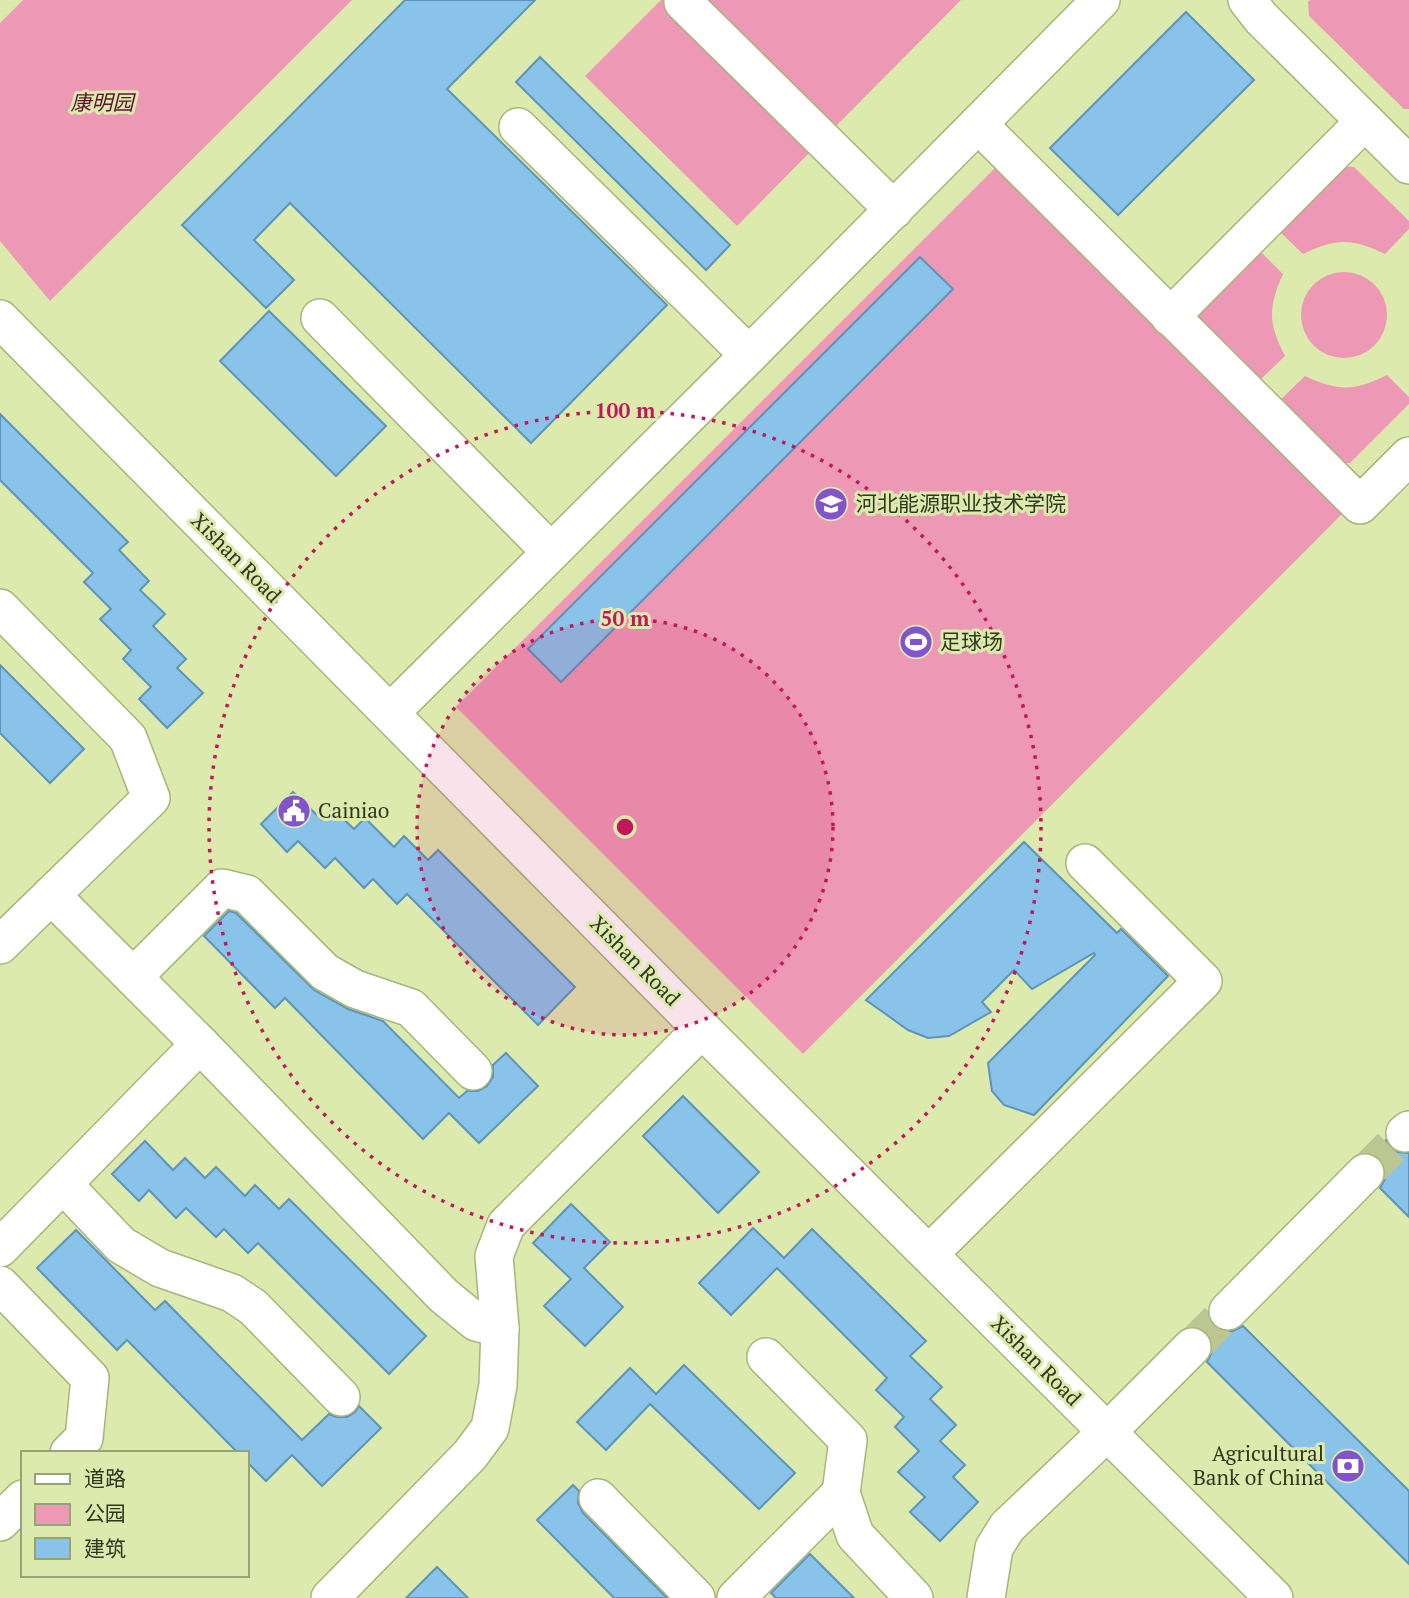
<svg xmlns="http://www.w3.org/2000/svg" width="1409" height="1598" viewBox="0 0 1409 1598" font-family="'PT Serif','Noto Sans SC',serif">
	<rect width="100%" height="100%" fill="#ddeaad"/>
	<!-- green -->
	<g fill="#ed99b5">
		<polygon points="23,0 352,0 50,301 0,241 0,23"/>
		<polygon points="661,0 670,0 816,146 737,226 585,76"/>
		<polygon points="704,0 961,0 833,129"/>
		<polygon points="1310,0 1409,0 1409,109 1404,109 1309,16 1308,2"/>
		<polygon points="997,166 1344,512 803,1054 456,707"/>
		<path d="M1339,166L1354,167L1409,221V229L1385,254C1352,238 1336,238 1303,254L1277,229Z"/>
		<path d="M1257,248L1283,274C1268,308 1268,323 1285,356L1256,384L1197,324L1196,310Z"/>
		<circle cx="1344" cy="315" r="43"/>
		<path d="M1387,375L1409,397V404L1350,463H1335L1276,404L1305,376C1338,391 1353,392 1387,375Z"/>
	</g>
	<!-- building -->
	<g fill="#89c3e9" stroke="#5c95b9" stroke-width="2">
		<polygon points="405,0 535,0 447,89 667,305 531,443 290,203 254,240 294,280 266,308 182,225"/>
		<polygon points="1186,12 1254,80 1118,215 1050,148"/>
		<polygon points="540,57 730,245 706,270 516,82"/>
		<polygon points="920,257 953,289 561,682 528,649"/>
		<polygon points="269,311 386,426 336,476 220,361"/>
		<polygon points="0,414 128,542 119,550 149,581 140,590 165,614 153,626 186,659 177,668 203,693 167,728 139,699 151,687 123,659 131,650 100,619 111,609 84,582 93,573 0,480"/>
		<polygon points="0,665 84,749 50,783 0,733"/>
		<polygon points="293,792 322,820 333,809 354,829 365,818 394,847 404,836 428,860 438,850 575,987 538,1025 407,894 397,904 373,879 364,888 335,858 325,868 298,841 287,852 261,824"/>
		<polygon points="1024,842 1117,933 1121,929 1168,976 1034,1115 1004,1105 992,1091 988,1063 1095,955 1094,953 1032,989 1014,970 982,1002 991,1012 949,1036 928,1038 908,1030 866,1000"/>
		<polygon points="229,911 236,913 314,990 348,1009 383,1021 459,1098 467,1091 478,1091 487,1086 493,1077 493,1065 506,1053 538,1086 479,1143 449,1113 423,1139 285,998 275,1008 204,936"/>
		<polygon points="683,1096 759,1172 718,1213 643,1136"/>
		<polygon points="1386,1140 1389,1146 1396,1152 1409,1153 1409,1217 1380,1188 1385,1179 1385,1168 1380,1159 1373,1154"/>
		<polygon points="145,1141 173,1170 185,1158 205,1178 216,1167 245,1196 255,1185 279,1209 289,1199 426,1336 389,1374 258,1243 248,1253 224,1229 216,1237 186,1208 176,1218 149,1190 139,1201 112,1174"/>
		<polygon points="571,1204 610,1242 584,1268 623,1307 585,1346 544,1306 571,1279 533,1243"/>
		<polygon points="753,1228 784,1258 812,1229 926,1341 910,1356 942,1387 930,1399 956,1425 940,1441 965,1465 953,1477 978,1502 940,1541 910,1512 925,1497 898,1472 919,1451 895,1427 904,1417 876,1390 887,1378 777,1268 731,1315 699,1283"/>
		<polygon points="76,1230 155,1310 165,1301 302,1440 329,1414 336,1417 347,1417 355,1412 359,1406 381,1428 322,1486 292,1455 266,1481 247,1462 247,1453 238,1453 127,1340 117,1350 37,1268"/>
		<polygon points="1208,1314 1213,1325 1222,1331 1233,1331 1243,1326 1409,1491 1409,1564 1207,1362 1212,1352 1212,1341 1206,1332 1195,1327"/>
		<polygon points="684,1365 795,1473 759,1509 650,1404 606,1450 577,1422 630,1368 656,1394"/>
		<polygon points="573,1485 579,1491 578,1503 583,1513 667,1598 614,1598 537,1520"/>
		<polygon points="810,1554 854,1598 776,1598 771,1593"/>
		<polygon points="437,1567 468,1598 406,1598"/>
	</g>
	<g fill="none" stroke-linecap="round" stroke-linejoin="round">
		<!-- minor-tunnel -->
		<g stroke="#bbc690" stroke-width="37" stroke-dasharray="37 18" stroke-linecap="butt">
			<polyline points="1365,1173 1405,1133"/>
			<polyline points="1192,1347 1228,1311"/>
		</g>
		<defs>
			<g id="minor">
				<polyline points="1247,0 1261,18 1409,165"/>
				<polyline points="683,2 894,210"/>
				<polyline points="978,124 1360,505 1409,456"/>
				<polyline points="518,127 749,355"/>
				<polyline points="1170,317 1365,121"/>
				<polyline points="320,318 551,552"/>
				<polyline points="0,319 702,1029 1274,1598"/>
				<polyline points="0,608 128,738 151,798 0,945"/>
				<polyline points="390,713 749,355 1101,0"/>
				<polyline points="51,895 200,1044 444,1296 476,1322 500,1328"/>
				<polyline points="133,977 222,888 247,894 325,972 355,989 411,1008 473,1071"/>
				<polyline points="1405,1133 1409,1130"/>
				<polyline points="63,1184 121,1245 160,1268 232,1293 253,1307 341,1397"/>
				<polyline points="0,1248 200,1044"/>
				<polyline points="929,1254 1203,981 1085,863"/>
				<polyline points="0,1285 90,1378 84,1438 69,1453"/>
				<polyline points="1228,1311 1365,1173"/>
				<polyline points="766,1357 848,1440 841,1493 855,1535 914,1598"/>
				<polyline points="598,1498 696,1598"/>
				<polyline points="0,1522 23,1499"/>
				<polyline points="330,1598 470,1455 490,1428 498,1385 500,1328 494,1256 506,1225 702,1029"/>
				<polyline points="736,1598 841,1493"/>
				<polyline points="986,1598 994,1548 1007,1527 1107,1432 1192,1347"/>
			</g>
		</defs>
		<!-- minor casing -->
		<use href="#minor" stroke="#a8b57a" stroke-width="40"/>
		<!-- minor -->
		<use href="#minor" stroke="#fff" stroke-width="37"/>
	</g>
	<!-- distance rings -->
	<circle cx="625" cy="827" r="208" fill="#c2185b" fill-opacity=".12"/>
	<g fill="none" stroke="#c2185b" stroke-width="3.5" stroke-dasharray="3.5 7">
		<circle cx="625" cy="827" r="208"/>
		<circle cx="625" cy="827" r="416"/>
	</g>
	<!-- icons -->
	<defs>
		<symbol id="university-disc" viewBox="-11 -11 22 22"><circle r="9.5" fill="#8153cc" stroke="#ddeaad"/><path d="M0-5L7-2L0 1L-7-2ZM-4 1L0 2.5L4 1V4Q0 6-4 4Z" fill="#fff"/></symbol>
		<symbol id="stadium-disc" viewBox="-11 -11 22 22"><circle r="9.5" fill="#8153cc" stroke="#ddeaad"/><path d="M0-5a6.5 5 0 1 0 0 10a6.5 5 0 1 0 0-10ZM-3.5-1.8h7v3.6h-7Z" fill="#fff"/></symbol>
		<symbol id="civic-disc" viewBox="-11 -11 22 22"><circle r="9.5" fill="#8153cc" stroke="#ddeaad"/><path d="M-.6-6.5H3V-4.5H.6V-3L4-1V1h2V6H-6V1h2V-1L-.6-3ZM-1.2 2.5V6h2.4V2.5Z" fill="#fff"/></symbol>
		<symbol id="bank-disc" viewBox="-11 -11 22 22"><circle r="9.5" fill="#8153cc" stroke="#ddeaad"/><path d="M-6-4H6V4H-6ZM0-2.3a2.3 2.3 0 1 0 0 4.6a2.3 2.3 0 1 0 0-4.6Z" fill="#fff"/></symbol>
	</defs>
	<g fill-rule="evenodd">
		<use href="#university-disc" x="812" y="485" width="38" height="38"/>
		<use href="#stadium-disc" x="897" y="623" width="38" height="38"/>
		<use href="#civic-disc" x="275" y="792" width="38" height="38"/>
		<use href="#bank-disc" x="1329" y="1447" width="38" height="38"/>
	</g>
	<g text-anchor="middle" stroke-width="6" stroke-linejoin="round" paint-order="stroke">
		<!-- park labels -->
		<g font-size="21" font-style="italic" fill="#5d1033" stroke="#ddeaad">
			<text x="102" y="110">康明园</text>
		</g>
		<!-- poi labels -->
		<g font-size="21" fill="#31361e" stroke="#ddeaad" text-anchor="start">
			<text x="856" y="511">河北能源职业技术学院</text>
			<text x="940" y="649">足球场</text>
			<text x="318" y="818">Cainiao</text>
			<text x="1324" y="1461" text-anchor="end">Agricultural<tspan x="1324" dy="24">Bank of China</tspan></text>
		</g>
		<!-- street labels -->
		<g font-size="21" fill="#31361e" stroke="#ddeaad">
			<text transform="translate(236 558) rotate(45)" y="7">Xishan Road</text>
			<text transform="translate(635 961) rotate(45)" y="7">Xishan Road</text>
			<text transform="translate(1036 1361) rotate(45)" y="7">Xishan Road</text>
		</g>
	</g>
	<circle cx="625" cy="827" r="10" fill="#c2185b" stroke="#ddeaad" stroke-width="3.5"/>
	<g font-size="21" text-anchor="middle" font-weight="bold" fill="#c2185b" stroke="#ddeaad" stroke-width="6" stroke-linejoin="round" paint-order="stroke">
		<text x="625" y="418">100 m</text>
		<text x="625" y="626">50 m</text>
	</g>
	<!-- legend -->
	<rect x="21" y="1451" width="228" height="126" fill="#ddeaad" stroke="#98a274" stroke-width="2"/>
	<rect x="35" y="1474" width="35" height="10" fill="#ffffff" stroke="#98a274" stroke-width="2"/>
	<text x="84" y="1486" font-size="21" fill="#31361e">道路</text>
	<rect x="35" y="1504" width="35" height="21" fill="#ed99b5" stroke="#98a274" stroke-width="2"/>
	<text x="84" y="1521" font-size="21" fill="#31361e">公园</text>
	<rect x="35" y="1538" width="35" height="21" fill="#89c3e9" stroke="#98a274" stroke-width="2"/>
	<text x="84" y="1556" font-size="21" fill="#31361e">建筑</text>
</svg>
